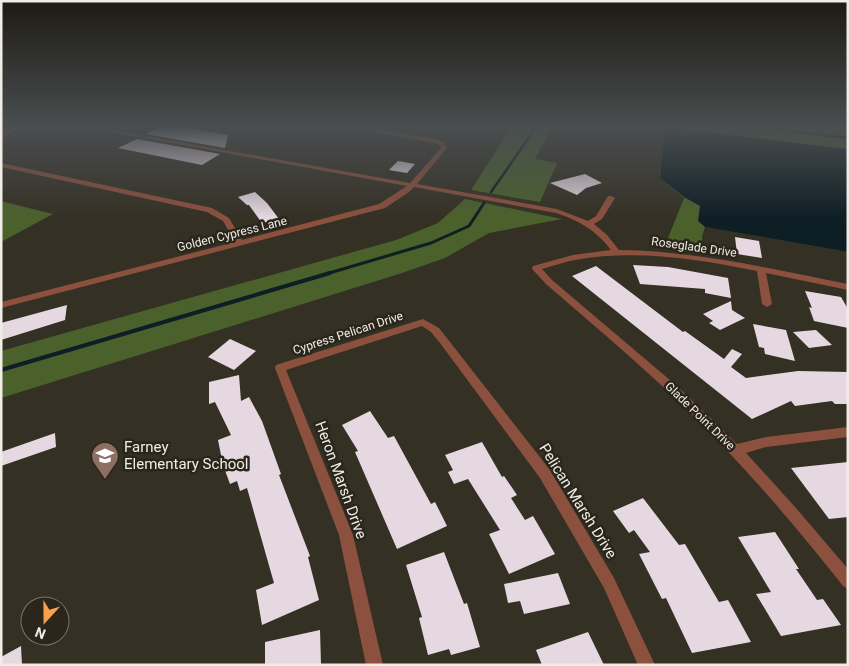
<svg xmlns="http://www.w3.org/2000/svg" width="849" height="666" viewBox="0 0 849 666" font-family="Roboto,sans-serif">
	<rect width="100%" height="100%" fill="#343024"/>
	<!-- green -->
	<g fill="#4b612c">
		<polygon points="472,126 552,126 535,159 557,163 540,202 471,190 509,131"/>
		<polygon points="658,126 848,126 848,252 705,227 702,236 703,254 664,248 684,198 660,178 665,127"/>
		<polygon points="465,199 562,219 489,233 445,258 402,273 1,398 1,351 396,240 438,223"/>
		<polygon points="1,201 53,214 1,242"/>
	</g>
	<!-- water -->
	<polygon fill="#0e1e25" points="665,127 848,149 848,252 705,227 698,221 700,206 684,197 660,178"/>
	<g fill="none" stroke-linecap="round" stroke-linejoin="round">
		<!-- stream-far2 -->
		<g stroke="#0e1e25" stroke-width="2.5">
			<polyline points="749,126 848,138"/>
			<polyline points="491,192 537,126"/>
		</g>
		<!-- stream-far1 -->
		<polyline stroke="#0e1e25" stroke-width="3" points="326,274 431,243 469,226 484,203"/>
		<!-- stream -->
		<polyline stroke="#0e1e25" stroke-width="4" points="1,370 330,273"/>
	</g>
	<!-- building -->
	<g fill="#e6d8e1">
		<polygon points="162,126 177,126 228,135 225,148 146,134"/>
		<polygon points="137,139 220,154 202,165 118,148"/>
		<polygon points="398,161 415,164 407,173 389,170"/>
		<polygon points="585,174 602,183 586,188 577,195 550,183"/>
		<polygon points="255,192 267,203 279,219 262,223 249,205 247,205 238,197"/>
		<polygon points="735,237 759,241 762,258 737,254"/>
		<polygon points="633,265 668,267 728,278 731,298 705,293 705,289 640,284"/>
		<polygon points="596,266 683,332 685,331 724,359 732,349 742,354 731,367 746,378 798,371 848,372 848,404 835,404 832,401 795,406 791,401 752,419 572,276"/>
		<polygon points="805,291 841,297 848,309 848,328 814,321 809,307 812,308"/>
		<polygon points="731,301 732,310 745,318 720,330 709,323 713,321 703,314"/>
		<polygon points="67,305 65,320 1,340 1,323"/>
		<polygon points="753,324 786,330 795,361 765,354 764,348 759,347"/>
		<polygon points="816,330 832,345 809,348 793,332"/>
		<polygon points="230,339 256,351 234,370 208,357"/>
		<polygon points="239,375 241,401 249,397 262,421 281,474 279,475 310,556 308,557 319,600 262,625 256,590 274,583 247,488 240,491 237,481 230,484 223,465 218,440 231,435 215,402 209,404 209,382"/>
		<polygon points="370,411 388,438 394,436 431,504 435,502 447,526 397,549 355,452 358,451 342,425"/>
		<polygon points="55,433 56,447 1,466 1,452"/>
		<polygon points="482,442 502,477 504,476 517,495 511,498 525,520 533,516 555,554 509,574 489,534 500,530 468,479 454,484 448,472 453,470 445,455"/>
		<polygon points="848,462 848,517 829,519 791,468"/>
		<polygon points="643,498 679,545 685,544 719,602 728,600 751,642 692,653 666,598 662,599 639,554 650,552 634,530 629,533 613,511"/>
		<polygon points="775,532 799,569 796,569 817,600 823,599 841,625 781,636 756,594 771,592 738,537"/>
		<polygon points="444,552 464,604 467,603 480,647 451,655 449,649 428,655 419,618 422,617 406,565"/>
		<polygon points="558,573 570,604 524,614 520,601 508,603 504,584"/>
		<polygon points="320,630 321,665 265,665 265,642"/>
		<polygon points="588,632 604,665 542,665 536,650"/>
		<polygon points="21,646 22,665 1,665 1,657"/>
	</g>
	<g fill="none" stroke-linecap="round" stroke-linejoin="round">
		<!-- street -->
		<g fill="#8c503e" fill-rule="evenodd">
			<path d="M78,126H90L410,183L441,148L439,144L339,126H352L432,138L444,142L447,148L417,184L557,209L588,221L596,216L608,196H611L615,198L602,219L594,224L607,235L619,250C697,251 772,269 848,284V290L766,273L772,304L767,307L762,304L757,271C697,259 636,249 575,260C564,262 553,266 542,269L552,280L677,386L737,444L766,437L848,427V437L766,447L746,453L796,508L848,569V589L843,586C800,532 755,478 706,429C656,377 600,331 546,284L533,270L532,268L533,266L573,255L611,250C597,231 578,220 556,213L414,187L409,192L385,208L1,308V302L235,242L223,221L207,212L1,167V163L212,208L229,218L242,240L379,204L407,186Z"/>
			<polygon points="423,319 439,328 550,470 614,578 655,665 638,665 604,588 540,478 440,343 431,332 422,326 286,370 353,535 383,665 366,665 339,535 275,368 276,365"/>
		</g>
		<!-- secondary -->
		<polygon fill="#be5f42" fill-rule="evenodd" points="12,126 22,126 1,138 1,131"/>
	</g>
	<!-- sky -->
	<linearGradient id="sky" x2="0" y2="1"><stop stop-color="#1d1a14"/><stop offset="0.58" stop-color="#4a4e50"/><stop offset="1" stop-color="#4a4e50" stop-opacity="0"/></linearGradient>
	<rect width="849" height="219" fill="url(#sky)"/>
	<!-- icons -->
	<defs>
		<symbol id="school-pin" viewBox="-11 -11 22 30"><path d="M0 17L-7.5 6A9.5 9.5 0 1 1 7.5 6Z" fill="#8d6e63" stroke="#2a261b"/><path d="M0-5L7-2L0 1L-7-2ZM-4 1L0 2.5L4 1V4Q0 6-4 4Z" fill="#fff"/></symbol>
	</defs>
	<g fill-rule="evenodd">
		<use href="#school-pin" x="89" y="440" width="32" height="43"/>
	</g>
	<g text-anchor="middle" stroke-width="5" stroke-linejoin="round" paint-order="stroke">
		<!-- street labels -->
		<g font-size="12" fill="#efede5" stroke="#2a261b">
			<text transform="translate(232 234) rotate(-14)" y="4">Golden Cypress Lane</text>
			<text transform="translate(694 247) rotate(8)" y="4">Roseglade Drive</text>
			<text transform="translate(348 333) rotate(-18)" y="4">Cypress Pelican Drive</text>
			<text transform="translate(700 416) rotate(44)" y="4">Glade Point Drive</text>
		</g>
		<!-- near-poi labels -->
		<g font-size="15" fill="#efede5" stroke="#2a261b" text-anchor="start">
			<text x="124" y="452">Farney<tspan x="124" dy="17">Elementary School</tspan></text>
		</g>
		<!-- near-street labels -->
		<g font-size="15" fill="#efede5" stroke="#2a261b">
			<text transform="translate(341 480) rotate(70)" y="5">Heron Marsh Drive</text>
			<text transform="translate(578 501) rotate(58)" y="5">Pelican Marsh Drive</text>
		</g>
	</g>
	<!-- border -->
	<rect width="849" height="666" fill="none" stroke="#efede5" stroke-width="5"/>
	<!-- north arrow -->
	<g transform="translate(45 621) rotate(201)"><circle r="24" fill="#2a261b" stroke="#79766c"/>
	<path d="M0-4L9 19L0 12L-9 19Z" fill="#fa9f4e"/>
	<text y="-8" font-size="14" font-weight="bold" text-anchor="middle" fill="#efede5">N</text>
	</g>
</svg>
